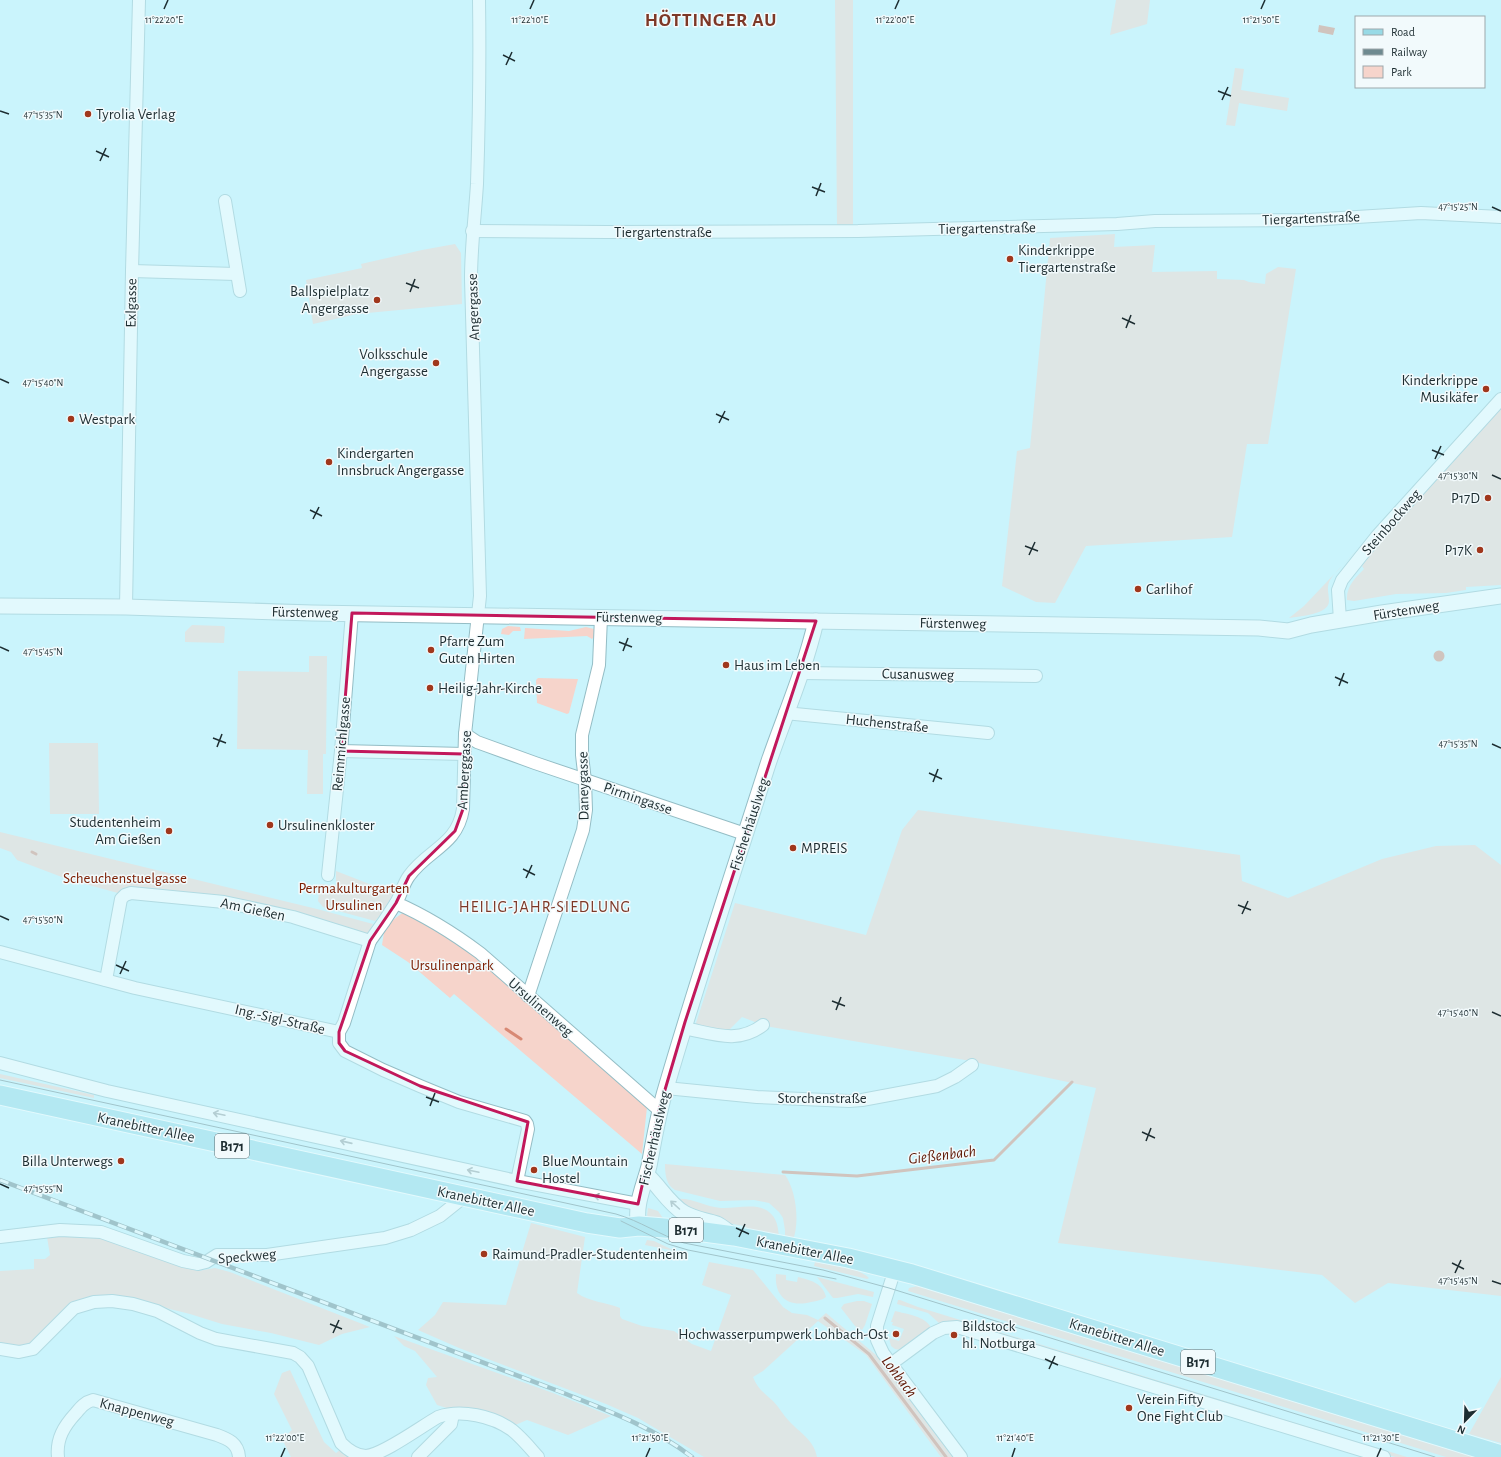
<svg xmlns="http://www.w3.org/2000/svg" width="1501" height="1457" viewBox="0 0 1501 1457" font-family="'Alegreya Sans',sans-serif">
	<rect width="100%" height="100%" fill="#caf4fc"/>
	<!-- green -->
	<g fill="#f6d4cb">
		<polygon points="835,0 853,0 853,225 837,225"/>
		<polygon points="1116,0 1150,0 1147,24 1110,35"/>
		<polygon points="1235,68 1244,69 1241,90 1289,98 1287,111 1239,103 1235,126 1226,125"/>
		<polygon points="1115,234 1114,247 1155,245 1152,272 1217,271 1217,279 1244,280 1249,282 1265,284 1266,274 1278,267 1296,269 1268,444 1247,444 1232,537 1086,546 1055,603 1036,602 1002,586 1017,451 1030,448 1050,238"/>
		<polygon points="455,244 461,253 462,304 357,314 313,324 306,280 362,268 361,264 422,250"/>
		<path d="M1501,405V585L1466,587V590L1446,593L1396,594L1354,601L1347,600C1346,587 1355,578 1364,569L1362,566L1383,537Z"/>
		<path d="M1357,550C1349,560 1337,569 1330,580C1326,588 1329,593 1329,601C1329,615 1299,616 1289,618L1304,606Z"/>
		<polygon points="192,625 223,626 225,627 224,643 185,642 185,632"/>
		<polygon points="508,626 520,627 521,631 513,631 509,635 501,634 502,629"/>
		<polygon points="586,627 594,629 594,637 592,639 587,636 524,639 525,628 569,631"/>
		<polygon points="309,656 327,656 326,754 323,754 323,794 307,794 308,750 237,749 238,671 309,672"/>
		<polygon points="538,678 578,679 569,713 567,714 537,703 536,680"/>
		<polygon points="49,743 98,743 99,814 50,814"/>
		<polygon points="918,810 1240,855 1242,881 1288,898 1382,859 1436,846 1475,845 1501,865 1501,1296 1388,1283 1355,1303 1322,1275 1058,1243 1096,1088 965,1060 765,1026 742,1017 727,1032 695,1026 735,903 866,935 902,830"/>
		<polygon points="0,832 317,909 373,924 367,938 293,917 125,895 67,879 17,860 11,852 0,848"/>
		<polygon points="336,871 395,894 387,908 375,921 323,907 318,901 320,884 336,886"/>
		<polygon points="409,908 452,932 647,1107 642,1154 454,994 450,998 408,962 382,945 385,926"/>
		<polygon points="0,1074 94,1095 94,1098 0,1078"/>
		<path d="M665,1164L785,1175C796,1190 800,1222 793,1240L785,1238V1230L783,1218L779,1212L769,1203L754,1200L720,1201L675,1190C666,1185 665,1174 665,1164Z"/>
		<path d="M676,1199C691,1197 706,1207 721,1208C735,1209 757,1202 769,1212C777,1218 778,1227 779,1237L753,1230L743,1226L708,1219Z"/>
		<polygon points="648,1208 658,1211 665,1221 649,1219 647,1215"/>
		<path d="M531,1223L585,1237L577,1293C589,1302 606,1302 620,1308V1316L622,1319L642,1326L674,1331L692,1344L711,1351L731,1295L702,1285L709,1262L753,1270L783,1307L792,1313L807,1315L818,1320L826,1313L882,1360L953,1457H941L866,1355L818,1321L763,1371L753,1377C757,1388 765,1394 773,1401C779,1407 783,1415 789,1421C799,1432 814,1440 817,1457H704L638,1418L606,1404L459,1348L418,1330L435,1315L443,1302L506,1305Z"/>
		<polygon points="78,1235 96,1237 198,1271 215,1268 230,1272 370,1327 342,1334 319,1345 271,1333 222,1324 190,1314 129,1299 80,1299 71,1307 37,1340 24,1348 0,1345 0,1271 34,1269 34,1259 45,1259 50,1255 47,1237"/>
		<polygon points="647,1240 654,1241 675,1251 645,1245"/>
		<path d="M815,1262C830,1265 858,1267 869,1278L867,1279L814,1266Z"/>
		<path d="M776,1274L786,1275V1280L797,1282L798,1277C810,1280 823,1283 826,1297C822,1300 817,1301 811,1302C789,1308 774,1297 776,1274Z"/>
		<polygon points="817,1277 874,1292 873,1297 858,1294 837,1298 833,1298"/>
		<polygon points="918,1286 1488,1457 1446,1457 908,1291 909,1288"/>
		<polygon points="898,1300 900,1300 918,1307 1407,1457 1395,1457 957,1322 948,1321 939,1323 928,1313 897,1304"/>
		<polygon points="857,1301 864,1301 872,1304 865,1325 862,1330 855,1326 841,1308 844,1304"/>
		<path d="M895,1311C906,1314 926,1316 931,1328L901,1350L895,1349L891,1346L889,1338L899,1341L904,1329L892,1325L893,1322H891Z"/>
		<path d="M394,1336L553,1393L611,1416L568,1435L527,1420L513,1426L484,1414L476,1409C463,1413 449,1409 437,1405L426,1385L428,1378L437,1377L415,1351L404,1346Z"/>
		<polygon points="290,1370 324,1442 336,1453 340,1450 348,1457 291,1457 282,1439 292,1430 274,1394 282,1373"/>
		<polygon points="1501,1377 1501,1443 1469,1434"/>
	</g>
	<!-- water -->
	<g fill="#d88974">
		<polygon points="1319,25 1335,28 1333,35 1318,32"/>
		<circle cx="1439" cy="656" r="5.5"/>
	</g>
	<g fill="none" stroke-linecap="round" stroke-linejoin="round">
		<!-- stream -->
		<g stroke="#d88974" stroke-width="3">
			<polyline points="32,852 36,854"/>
			<polyline points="506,1029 521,1039"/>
			<polyline points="783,1172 857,1176 994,1160 1072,1082"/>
			<polyline points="825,1318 869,1354 946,1457"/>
		</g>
		<defs>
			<g id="minor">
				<polyline points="225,201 240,291"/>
				<polyline points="472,231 608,232 858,231 1117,224 1155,221 1309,220 1421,213 1501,217"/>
				<polyline points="132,271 236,274"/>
				<polyline points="126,607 132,271 139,0"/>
				<polyline points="1340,620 1338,590 1342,580 1377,536 1501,399"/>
				<polyline points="801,673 1036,676"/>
				<polyline points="785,713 988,733"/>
				<polyline points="465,734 477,742 535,763 745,834"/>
				<polyline points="341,751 464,754"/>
				<polyline points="328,875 341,751 352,613"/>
				<path d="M396,903C426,916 453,933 480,953L659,1110"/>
				<path d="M370,941C379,929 388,916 396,903C401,895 403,884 409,876C428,849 457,846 463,809L465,734L480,596L471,279C471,247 475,216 477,184C479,123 480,61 479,0"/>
				<polyline points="0,952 135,988 339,1032 339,1043 345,1051 383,1070 420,1086 459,1102 525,1121 527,1124 528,1129 517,1181"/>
				<polyline points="106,980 121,899 125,895 131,893 224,902 293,917 370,941 344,1023 339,1032"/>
				<polyline points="528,996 583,830 586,810 585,781 582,755 582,735 599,665 601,617"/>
				<path d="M683,1028C712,1033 737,1045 763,1025"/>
				<polyline points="0,1063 107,1091 517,1181 638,1204"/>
				<polyline points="666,1088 757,1097 849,1101 862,1100 937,1086 955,1077 972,1065"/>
				<polyline points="0,1237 60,1230 101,1232 183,1261 198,1264 206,1262 217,1255 267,1255 385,1238 411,1230 440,1216 465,1196"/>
				<polyline points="895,1269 877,1326 877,1340 883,1353 961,1457"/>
				<path d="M0,1349L19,1352L33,1349L74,1308L94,1302L112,1301L133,1304L157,1311L200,1333L216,1339L293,1353L300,1357L308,1366L341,1443C348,1450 356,1456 366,1456C383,1455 422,1426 438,1417C461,1409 493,1416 512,1430C522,1438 530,1448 538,1457"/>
				<polyline points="891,1364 933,1333 944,1328 957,1327 1384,1457"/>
				<path d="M58,1457C56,1439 64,1426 76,1413C81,1407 85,1402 93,1400L217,1435C228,1439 238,1443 239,1457"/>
				<polyline points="418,1457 451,1424 453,1414"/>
			</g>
			<g id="tertiary">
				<polyline points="0,606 126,607 312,613 1259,628 1288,631 1311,625 1382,613 1501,596"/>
				<path d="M647,1175C660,1187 669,1204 684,1213C696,1220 706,1220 717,1224C723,1227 728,1232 733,1235"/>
				<path d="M639,1226C634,1206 644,1186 649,1166C654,1140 658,1114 666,1088C698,978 734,870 769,761C785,715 805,669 816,621"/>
			</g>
			<polyline id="primary" points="0,1095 587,1223 620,1228 639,1226 689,1230 734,1236 848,1258 912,1274 1501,1455"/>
		</defs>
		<!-- minor casing -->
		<use href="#minor" stroke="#94bdc5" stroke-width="14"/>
		<!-- tertiary casing -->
		<use href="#tertiary" stroke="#94bdc5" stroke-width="17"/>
		<!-- primary casing -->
		<use href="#primary" stroke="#fff" stroke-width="21"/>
		<!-- minor -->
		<use href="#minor" stroke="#fff" stroke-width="12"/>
		<!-- tertiary -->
		<use href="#tertiary" stroke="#fff" stroke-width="15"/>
		<!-- primary -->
		<use href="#primary" stroke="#97dae6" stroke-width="19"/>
		<!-- tram -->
		<g stroke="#6e8a90" stroke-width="1">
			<path d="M0,1080L616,1214C640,1221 660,1235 684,1243L823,1270L889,1288L1435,1457"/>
			<polyline points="621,1221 668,1244 688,1250 836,1279"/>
		</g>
		<defs>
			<path id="rail" d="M0,1180L561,1392C606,1410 653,1427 692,1457"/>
		</defs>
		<!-- rail casing -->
		<use href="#rail" stroke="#6e8a90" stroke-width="4.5"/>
		<!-- rail -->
		<use href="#rail" stroke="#f2fafc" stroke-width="3" stroke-dasharray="9" stroke-linecap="butt"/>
	</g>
	<!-- one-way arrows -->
	<defs><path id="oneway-shaft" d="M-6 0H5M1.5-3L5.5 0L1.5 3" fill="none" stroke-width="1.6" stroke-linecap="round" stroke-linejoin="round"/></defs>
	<g stroke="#99a0a2">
		<use href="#oneway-shaft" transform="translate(219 1114) rotate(-168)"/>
		<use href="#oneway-shaft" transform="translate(346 1142) rotate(-167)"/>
		<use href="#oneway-shaft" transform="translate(473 1171) rotate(-168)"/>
		<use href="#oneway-shaft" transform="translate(600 1197) rotate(-169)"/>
		<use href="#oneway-shaft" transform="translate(675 1205) rotate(-138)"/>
	</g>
	<!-- marked area -->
	<path d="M0 0H1501V1457H0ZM352,613L816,621L685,1022L659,1110L638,1204L517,1181L528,1122L420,1086L345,1051L339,1043V1032L370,941L396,903L409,876L455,831L463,809L464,754L341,751Z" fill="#caf4fc" fill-opacity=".55" fill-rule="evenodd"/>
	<path fill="none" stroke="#c2185b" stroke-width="3" stroke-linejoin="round" d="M352,613L816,621L685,1022L659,1110L638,1204L517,1181L528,1122L420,1086L345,1051L339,1043V1032L370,941L396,903L409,876L455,831L463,809L464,754L341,751Z"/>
	<!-- ticks -->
	<path fill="none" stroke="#1d2d31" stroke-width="1.5" d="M164,9L168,0M530,9L534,0M895,9L899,0M1261,9L1265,0M503,55L515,61M506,65L512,52M1218,91L1231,96M1222,100L1228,87M0,111L9,114M96,151L109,157M100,161L106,148M812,187L825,192M816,196L821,183M1492,207L1501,211M406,283L419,288M410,292L415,279M1122,318L1135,324M1126,328L1131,315M0,379L9,383M716,414L729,420M719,423L725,411M1432,450L1444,455M1435,459L1441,446M1492,475L1501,479M310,510L322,516M313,519L319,507M1025,546L1038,551M1029,555L1035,542M619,642L632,647M0,647L9,651M623,651L628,638M1335,677L1348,683M1339,686L1344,673M213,738L226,743M1492,744L1501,748M217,747L222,734M929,773L942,779M933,782L938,769M523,869L535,875M526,878L532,865M1238,905L1251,910M1242,914L1248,901M0,916L9,920M116,965L129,971M120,974L126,961M832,1001L845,1006M836,1010L841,997M1492,1012L1501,1016M426,1097L439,1102M430,1106L435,1093M1142,1132L1155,1138M1146,1141L1151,1128M0,1184L9,1188M736,1228L749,1234M739,1237L745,1224M1452,1263L1464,1269M1455,1273L1461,1260M1492,1281L1501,1284M330,1324L342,1329M333,1333L339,1320M1045,1359L1058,1365M1049,1369L1055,1356M281,1457L285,1448M646,1457L650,1448M1012,1457L1015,1448M1377,1457L1381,1448"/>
	<!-- markers -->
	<g fill="#a0371c" stroke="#f2fafc" stroke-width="1.5">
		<circle cx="88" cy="114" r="4"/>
		<circle cx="1010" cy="259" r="4"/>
		<circle cx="377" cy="300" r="4"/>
		<circle cx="436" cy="363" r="4"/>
		<circle cx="1486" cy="389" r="4"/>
		<circle cx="71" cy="419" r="4"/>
		<circle cx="329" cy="462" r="4"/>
		<circle cx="1488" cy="498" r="4"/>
		<circle cx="1480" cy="550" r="4"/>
		<circle cx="1138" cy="589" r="4"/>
		<circle cx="431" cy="650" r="4"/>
		<circle cx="726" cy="665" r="4"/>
		<circle cx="430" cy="688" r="4"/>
		<circle cx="270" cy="825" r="4"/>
		<circle cx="169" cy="831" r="4"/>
		<circle cx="793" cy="848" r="4"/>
		<circle cx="121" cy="1161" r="4"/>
		<circle cx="534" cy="1170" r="4"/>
		<circle cx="484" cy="1254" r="4"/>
		<circle cx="896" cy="1334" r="4"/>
		<circle cx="954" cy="1335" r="4"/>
		<circle cx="1129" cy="1408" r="4"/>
	</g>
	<g text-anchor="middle" stroke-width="3" stroke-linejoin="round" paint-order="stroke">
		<!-- shield labels -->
		<g fill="#f2fafc" stroke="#5d6a6e" stroke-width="1">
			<rect x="215" y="1134" width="34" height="24" rx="3"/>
			<rect x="669" y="1218" width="34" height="24" rx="3"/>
			<rect x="1181" y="1350" width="34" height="24" rx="3"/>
		</g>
		<g font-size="14" font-weight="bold" fill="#1d2d31">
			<text x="232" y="1151">B171</text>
			<text x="686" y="1235">B171</text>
			<text x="1198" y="1367">B171</text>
		</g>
		<!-- poi labels -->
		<g font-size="15" fill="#1d2d31" stroke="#f2fafc" text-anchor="start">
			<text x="96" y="119">Tyrolia Verlag</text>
			<text x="1018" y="255">Kinderkrippe<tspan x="1018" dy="17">Tiergartenstraße</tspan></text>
			<text x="369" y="296" text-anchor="end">Ballspielplatz<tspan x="369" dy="17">Angergasse</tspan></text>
			<text x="428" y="359" text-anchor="end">Volksschule<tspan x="428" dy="17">Angergasse</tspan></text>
			<text x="1478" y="385" text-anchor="end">Kinderkrippe<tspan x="1478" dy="17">Musikäfer</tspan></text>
			<text x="79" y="424">Westpark</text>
			<text x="337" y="458">Kindergarten<tspan x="337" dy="17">Innsbruck Angergasse</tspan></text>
			<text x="1480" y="503" text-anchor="end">P17D</text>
			<text x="1472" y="555" text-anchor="end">P17K</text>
			<text x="1146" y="594">Carlihof</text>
			<text x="439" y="646">Pfarre Zum<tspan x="439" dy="17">Guten Hirten</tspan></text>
			<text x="734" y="670">Haus im Leben</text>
			<text x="438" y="693">Heilig-Jahr-Kirche</text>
			<text x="161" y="827" text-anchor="end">Studentenheim<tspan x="161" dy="17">Am Gießen</tspan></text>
			<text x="278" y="830">Ursulinenkloster</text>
			<text x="801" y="853">MPREIS</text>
			<text x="113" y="1166" text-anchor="end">Billa Unterwegs</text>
			<text x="542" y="1166">Blue Mountain<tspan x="542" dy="17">Hostel</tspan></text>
			<text x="492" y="1259">Raimund-Pradler-Studentenheim</text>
			<text x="962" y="1331">Bildstock<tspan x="962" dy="17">hl. Notburga</tspan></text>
			<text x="888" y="1339" text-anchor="end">Hochwasserpumpwerk Lohbach-Ost</text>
			<text x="1137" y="1404">Verein Fifty<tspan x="1137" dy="17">One Fight Club</tspan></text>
		</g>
		<!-- street labels -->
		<g font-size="15" fill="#1d2d31" stroke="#f2fafc">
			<text transform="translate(1311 218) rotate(-2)" y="5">Tiergartenstraße</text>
			<text transform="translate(987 228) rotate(-1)" y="5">Tiergartenstraße</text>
			<text x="663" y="237">Tiergartenstraße</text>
			<text transform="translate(131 303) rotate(-89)" y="5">Exlgasse</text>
			<text transform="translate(473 307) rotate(-92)" y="5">Angergasse</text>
			<text transform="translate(1391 522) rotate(-49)" y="5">Steinbockweg</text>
			<text transform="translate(1406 610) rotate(-9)" y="5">Fürstenweg</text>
			<text transform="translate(305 612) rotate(1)" y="5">Fürstenweg</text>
			<text transform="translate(629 617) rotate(1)" y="5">Fürstenweg</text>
			<text transform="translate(953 623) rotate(1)" y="5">Fürstenweg</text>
			<text transform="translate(918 674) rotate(1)" y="5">Cusanusweg</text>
			<text transform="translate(887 723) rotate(6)" y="5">Huchenstraße</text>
			<text transform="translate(341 744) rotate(-85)" y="5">Reimmichlgasse</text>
			<text transform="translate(464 770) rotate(-87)" y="5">Amberggasse</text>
			<text transform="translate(583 786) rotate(-91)" y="5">Daneygasse</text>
			<text transform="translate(638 798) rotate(19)" y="5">Pirmingasse</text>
			<text transform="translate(749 824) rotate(-72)" y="5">Fischerhäuslweg</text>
			<text transform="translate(253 909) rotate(12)" y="5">Am Gießen</text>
			<text transform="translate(541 1007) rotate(41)" y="5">Ursulinenweg</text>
			<text transform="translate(280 1019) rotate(13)" y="5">Ing.-Sigl-Straße</text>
			<text x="822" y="1103">Storchenstraße</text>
			<text transform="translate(146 1127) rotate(12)" y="5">Kranebitter Allee</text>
			<text transform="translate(654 1138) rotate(-77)" y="5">Fischerhäuslweg</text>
			<text transform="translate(486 1201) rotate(12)" y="5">Kranebitter Allee</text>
			<text transform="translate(805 1250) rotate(11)" y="5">Kranebitter Allee</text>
			<text transform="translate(247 1256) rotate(-5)" y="5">Speckweg</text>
			<text transform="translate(1117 1337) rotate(17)" y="5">Kranebitter Allee</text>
			<text transform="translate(137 1412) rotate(15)" y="5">Knappenweg</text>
		</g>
		<!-- park labels -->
		<g font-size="15" fill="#7d2005" stroke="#f2fafc">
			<text x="125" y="883">Scheuchenstuelgasse</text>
			<text x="354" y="893">Permakulturgarten<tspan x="354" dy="17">Ursulinen</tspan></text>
			<text x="452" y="970">Ursulinenpark</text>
		</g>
		<!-- neighbourhood labels -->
		<g font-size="16" letter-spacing="1" fill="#7d3827" stroke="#f2fafc">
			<text x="545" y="912">HEILIG-JAHR-SIEDLUNG</text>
		</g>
		<!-- water labels -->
		<g font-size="16" font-style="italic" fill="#5f1805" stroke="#f2fafc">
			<text transform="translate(942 1154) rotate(-7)" y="6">Gießenbach</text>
			<text transform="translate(900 1376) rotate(53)" y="6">Lohbach</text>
		</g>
		<!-- district labels -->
		<g font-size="19" font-weight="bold" letter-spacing="1" fill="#7d3827" stroke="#f2fafc">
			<text x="711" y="26">HÖTTINGER AU</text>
		</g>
	</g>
	<g font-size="10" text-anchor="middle" fill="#1d2d31" stroke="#f2fafc" stroke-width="3" stroke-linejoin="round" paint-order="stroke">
		<text x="895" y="23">11°22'00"E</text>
		<text x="1261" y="23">11°21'50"E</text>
		<text x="164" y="23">11°22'20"E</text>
		<text x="530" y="23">11°22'10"E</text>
		<text x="43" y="118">47°15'35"N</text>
		<text x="1458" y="210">47°15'25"N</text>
		<text x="43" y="386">47°15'40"N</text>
		<text x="1458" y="479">47°15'30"N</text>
		<text x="43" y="655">47°15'45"N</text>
		<text x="1458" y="747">47°15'35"N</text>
		<text x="43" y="923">47°15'50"N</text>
		<text x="1458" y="1016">47°15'40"N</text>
		<text x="43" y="1192">47°15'55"N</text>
		<text x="1458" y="1284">47°15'45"N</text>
		<text x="285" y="1441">11°22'00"E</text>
		<text x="650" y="1441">11°21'50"E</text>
		<text x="1015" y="1441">11°21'40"E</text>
		<text x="1381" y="1441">11°21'30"E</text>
	</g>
	<!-- legend -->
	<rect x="1355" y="16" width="130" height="72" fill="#f2fafc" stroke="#9da8ab"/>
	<rect x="1363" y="29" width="20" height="6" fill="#97dae6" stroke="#9da8ab"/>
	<text x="1391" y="36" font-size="12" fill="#1d2d31">Road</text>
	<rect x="1363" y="49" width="20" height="6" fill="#6e8a90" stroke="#9da8ab"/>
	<text x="1391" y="56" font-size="12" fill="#1d2d31">Railway</text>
	<rect x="1363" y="66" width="20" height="12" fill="#f6d4cb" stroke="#9da8ab"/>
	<text x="1391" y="76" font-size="12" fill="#1d2d31">Park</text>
	<!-- north arrow -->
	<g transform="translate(1465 1421) rotate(203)" stroke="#f2fafc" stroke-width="3" paint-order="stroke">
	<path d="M0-3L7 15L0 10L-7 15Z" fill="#1d2d31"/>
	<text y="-6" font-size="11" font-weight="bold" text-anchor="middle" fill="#1d2d31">N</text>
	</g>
</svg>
